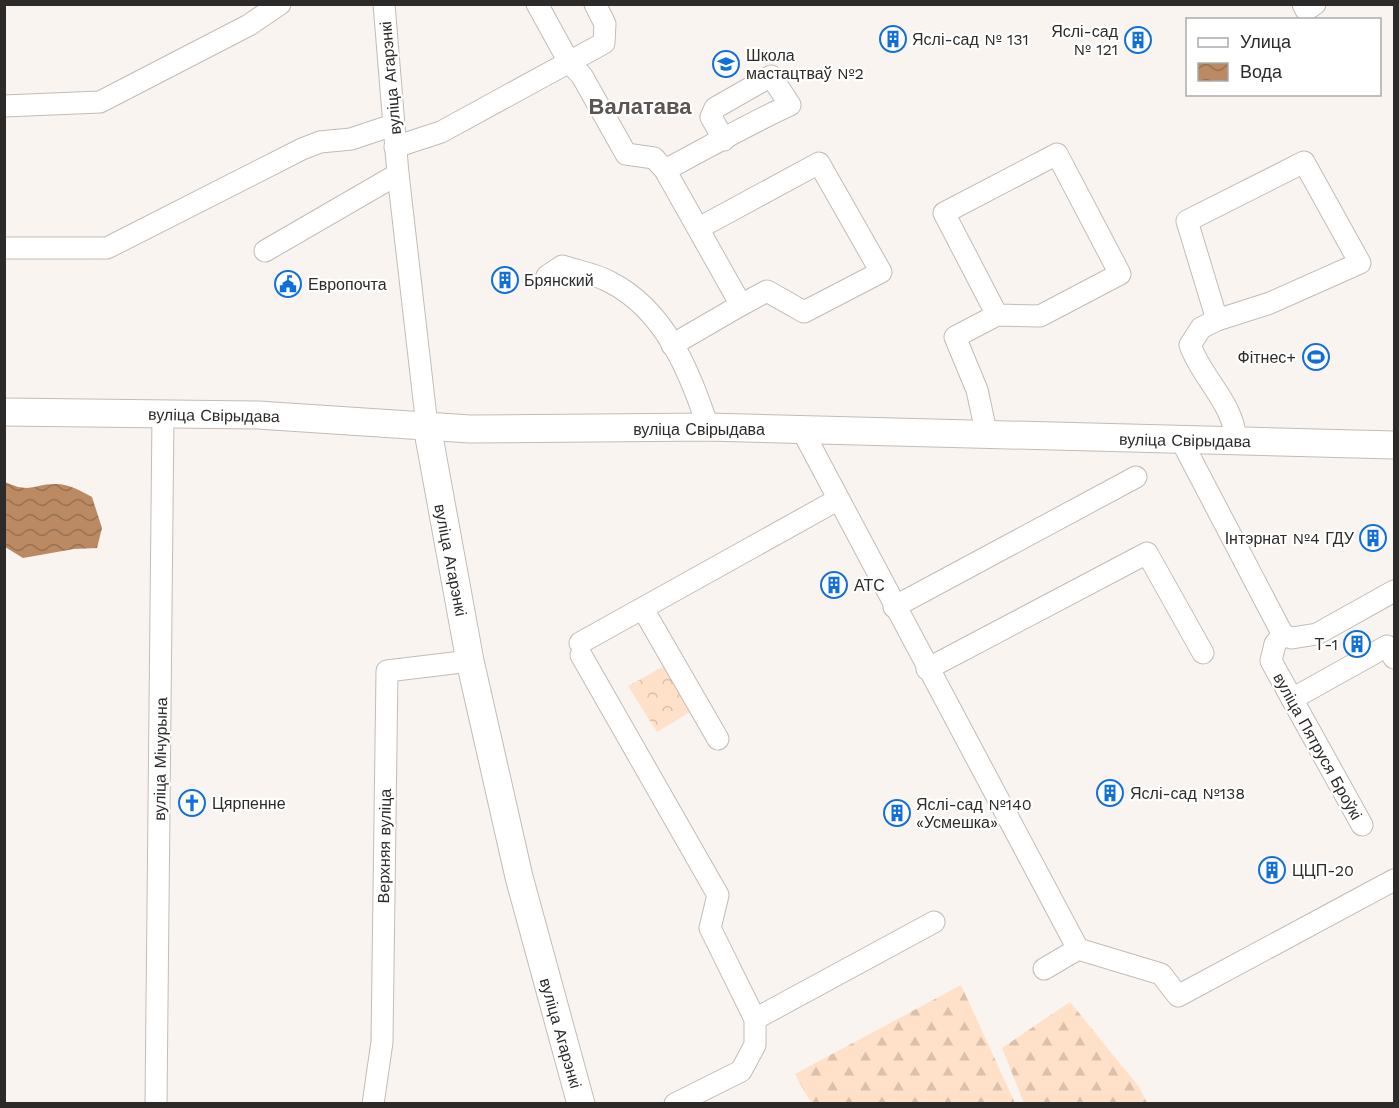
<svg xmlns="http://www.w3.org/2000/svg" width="1399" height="1108" viewBox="0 0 1399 1108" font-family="'Work Sans',sans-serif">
	<defs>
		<pattern id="forest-firs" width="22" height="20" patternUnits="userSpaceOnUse" patternTransform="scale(1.5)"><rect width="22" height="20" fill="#ffe0c8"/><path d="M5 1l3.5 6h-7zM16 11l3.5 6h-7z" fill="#dbc0ac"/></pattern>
		<pattern id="park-crowns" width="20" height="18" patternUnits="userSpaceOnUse" patternTransform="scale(1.5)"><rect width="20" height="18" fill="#ffe0c8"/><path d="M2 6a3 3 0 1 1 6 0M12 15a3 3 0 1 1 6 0" fill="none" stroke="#dbc0ac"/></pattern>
		<pattern id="water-waves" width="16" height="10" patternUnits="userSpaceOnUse" patternTransform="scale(1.5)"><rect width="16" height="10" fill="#bb8a63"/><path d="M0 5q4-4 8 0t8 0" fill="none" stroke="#987152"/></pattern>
	</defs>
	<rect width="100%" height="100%" fill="#f9f4ef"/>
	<!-- forest -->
	<g fill="url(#forest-firs)">
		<polygon points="961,985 1015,1103 811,1103 795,1074"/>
		<polygon points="1070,1002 1139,1087 1147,1103 1024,1103 1002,1048"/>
	</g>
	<!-- park -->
	<polygon fill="url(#park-crowns)" points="668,664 693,705 690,712 657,732 628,686"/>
	<!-- water -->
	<path fill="url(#water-waves)" d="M5,482C31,494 32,484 56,484C69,484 81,491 92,497L102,528L97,548L74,549L23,558L5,547Z"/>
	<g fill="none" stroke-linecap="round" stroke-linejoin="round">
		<defs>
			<g id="minor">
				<polyline points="384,4 398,174 427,426"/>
				<polyline points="537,4 569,62 582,76 626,154 654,158 665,170 741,305 767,291 804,312 881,272 819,163 699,228"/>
				<polyline points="1303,4 1306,10 1315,4"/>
				<polyline points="4,106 100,102 249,25 280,4"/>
				<polyline points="395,147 441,132 604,43 605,24 595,4"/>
				<path d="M665,170C707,148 748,124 790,105L771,76L715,108L711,117L724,140"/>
				<polyline points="4,248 107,248 302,149 320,142 351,139 393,125"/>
				<polyline points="265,251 398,174"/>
				<path d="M547,276L562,266C577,271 596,274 610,282C665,310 690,372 708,427"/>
				<path d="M1217,320L1187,221L1304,162L1360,263L1270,303L1217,320L1201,328L1190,345C1202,379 1234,403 1236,441"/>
				<polyline points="672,345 741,305"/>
				<polyline points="802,430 1078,949 1161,974 1178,996 1394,880"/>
				<polyline points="987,436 977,390 955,337 997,315 1040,316 1120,274 1057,154 944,213 997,315"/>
				<polyline points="1181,440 1283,635 1292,638 1317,634 1394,591"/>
				<polyline points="894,607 1136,477"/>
				<polyline points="643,609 718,739"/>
				<polyline points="1283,635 1275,644 1271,661 1362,825"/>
				<polyline points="580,643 837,500"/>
				<polyline points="581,655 718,895 710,928 755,1019 755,1045 741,1071 675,1104"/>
				<polyline points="927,669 1147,553 1203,653"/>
				<polyline points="1292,699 1387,646 1394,658"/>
				<polyline points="1044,969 1078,949"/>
				<polyline points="755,1019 934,922"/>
				<polyline points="156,1104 163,414"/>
				<polyline points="373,1104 382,1042 387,671 470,661"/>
			</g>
			<g id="major">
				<polyline points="4,412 258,415 470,429 708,427 1394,445"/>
				<polyline points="427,426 470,661 519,877 581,1104"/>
			</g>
		</defs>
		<!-- minor casing -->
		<use href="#minor" stroke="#c2bcb8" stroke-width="23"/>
		<!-- major casing -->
		<use href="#major" stroke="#c2bcb8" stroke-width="29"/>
		<!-- minor -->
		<use href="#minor" stroke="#fff" stroke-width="21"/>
		<!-- major -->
		<use href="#major" stroke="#fff" stroke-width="27"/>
	</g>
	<!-- icons -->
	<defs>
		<symbol id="building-ring" viewBox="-11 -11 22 22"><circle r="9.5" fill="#fff" stroke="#116fd8" stroke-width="1.5"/><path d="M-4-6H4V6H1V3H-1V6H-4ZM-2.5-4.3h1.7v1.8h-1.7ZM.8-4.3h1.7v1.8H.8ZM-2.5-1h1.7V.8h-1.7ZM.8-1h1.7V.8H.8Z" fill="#116fd8"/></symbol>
		<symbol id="school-ring" viewBox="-11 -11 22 22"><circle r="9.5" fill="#fff" stroke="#116fd8" stroke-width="1.5"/><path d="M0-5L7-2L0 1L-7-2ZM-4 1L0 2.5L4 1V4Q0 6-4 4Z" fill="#116fd8"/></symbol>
		<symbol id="civic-ring" viewBox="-11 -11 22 22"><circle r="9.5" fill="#fff" stroke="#116fd8" stroke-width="1.5"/><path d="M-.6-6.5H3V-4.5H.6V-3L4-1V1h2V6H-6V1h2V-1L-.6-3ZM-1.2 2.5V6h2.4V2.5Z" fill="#116fd8"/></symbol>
		<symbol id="stadium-ring" viewBox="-11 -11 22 22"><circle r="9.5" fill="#fff" stroke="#116fd8" stroke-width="1.5"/><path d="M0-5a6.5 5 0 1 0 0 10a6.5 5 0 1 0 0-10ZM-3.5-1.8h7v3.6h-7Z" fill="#116fd8"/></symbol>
		<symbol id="church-ring" viewBox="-11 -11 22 22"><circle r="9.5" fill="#fff" stroke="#116fd8" stroke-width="1.5"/><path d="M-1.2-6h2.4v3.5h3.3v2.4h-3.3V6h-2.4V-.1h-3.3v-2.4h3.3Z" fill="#116fd8"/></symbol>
	</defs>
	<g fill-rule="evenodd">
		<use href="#building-ring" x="878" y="24" width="30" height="30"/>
		<use href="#building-ring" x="1123" y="25" width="30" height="30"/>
		<use href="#school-ring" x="711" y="49" width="30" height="30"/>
		<use href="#building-ring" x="490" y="265" width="30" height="30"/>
		<use href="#civic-ring" x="273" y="269" width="30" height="30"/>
		<use href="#stadium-ring" x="1301" y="342" width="30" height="30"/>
		<use href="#building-ring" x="1358" y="523" width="30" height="30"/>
		<use href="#building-ring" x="819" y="570" width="30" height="30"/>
		<use href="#building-ring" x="1342" y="629" width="30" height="30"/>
		<use href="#building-ring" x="1095" y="778" width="30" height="30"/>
		<use href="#church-ring" x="177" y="788" width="30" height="30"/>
		<use href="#building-ring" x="882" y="798" width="30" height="30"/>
		<use href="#building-ring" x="1257" y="855" width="30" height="30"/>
	</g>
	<g text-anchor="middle" stroke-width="4.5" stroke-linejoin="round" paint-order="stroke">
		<!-- poi labels -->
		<g font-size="16" fill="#2d2b29" stroke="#fff" text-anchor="start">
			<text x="1118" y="37" text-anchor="end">Яслі-сад<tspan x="1118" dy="18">№ 121</tspan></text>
			<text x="912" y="45">Яслі-сад № 131</text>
			<text x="746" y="61">Школа<tspan x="746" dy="18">мастацтваў №2</tspan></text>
			<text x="524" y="286">Брянский</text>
			<text x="308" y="290">Европочта</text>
			<text x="1296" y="363" text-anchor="end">Фітнес+</text>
			<text x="1354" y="544" text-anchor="end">Інтэрнат №4 ГДУ</text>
			<text x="854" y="591">АТС</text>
			<text x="1338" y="650" text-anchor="end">Т-1</text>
			<text x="1130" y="799">Яслі-сад №138</text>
			<text x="212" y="809">Цярпенне</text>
			<text x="916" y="810">Яслі-сад №140<tspan x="916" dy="18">«Усмешка»</tspan></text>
			<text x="1292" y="876">ЦЦП-20</text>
		</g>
		<!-- street labels -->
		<g font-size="16" fill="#2d2b29" stroke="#fff">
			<text transform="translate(390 78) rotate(-95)" y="6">вуліца Агарэнкі</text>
			<text transform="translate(214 415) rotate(1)" y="6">вуліца Свірыдава</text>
			<text x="699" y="435">вуліца Свірыдава</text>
			<text transform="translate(1185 440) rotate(1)" y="6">вуліца Свірыдава</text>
			<text transform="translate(451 560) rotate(79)" y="6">вуліца Агарэнкі</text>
			<text transform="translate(1318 746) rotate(61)" y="6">вуліца Пятруся Броўкі</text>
			<text transform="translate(160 759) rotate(-89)" y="6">вуліца Мічурына</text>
			<text transform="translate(384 846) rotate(-89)" y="6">Верхняя вуліца</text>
			<text transform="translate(561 1033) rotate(74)" y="6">вуліца Агарэнкі</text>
		</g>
		<!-- district labels -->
		<g font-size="22" font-weight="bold" fill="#5a5552" stroke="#fff">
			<text x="640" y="114">Валатава</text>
		</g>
	</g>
	<!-- border -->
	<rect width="1399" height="1108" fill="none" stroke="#2d2b29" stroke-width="12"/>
	<!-- legend -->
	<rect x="1186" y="18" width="195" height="78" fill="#ffffff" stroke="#abaaa9" stroke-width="1.5"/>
	<rect x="1198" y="38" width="30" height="9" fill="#ffffff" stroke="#abaaa9" stroke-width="1.5"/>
	<text x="1240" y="48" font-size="18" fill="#2d2b29">Улица</text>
	<rect x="1198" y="63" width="30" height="18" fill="url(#water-waves)" stroke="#abaaa9" stroke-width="1.5"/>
	<text x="1240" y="78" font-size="18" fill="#2d2b29">Вода</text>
</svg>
